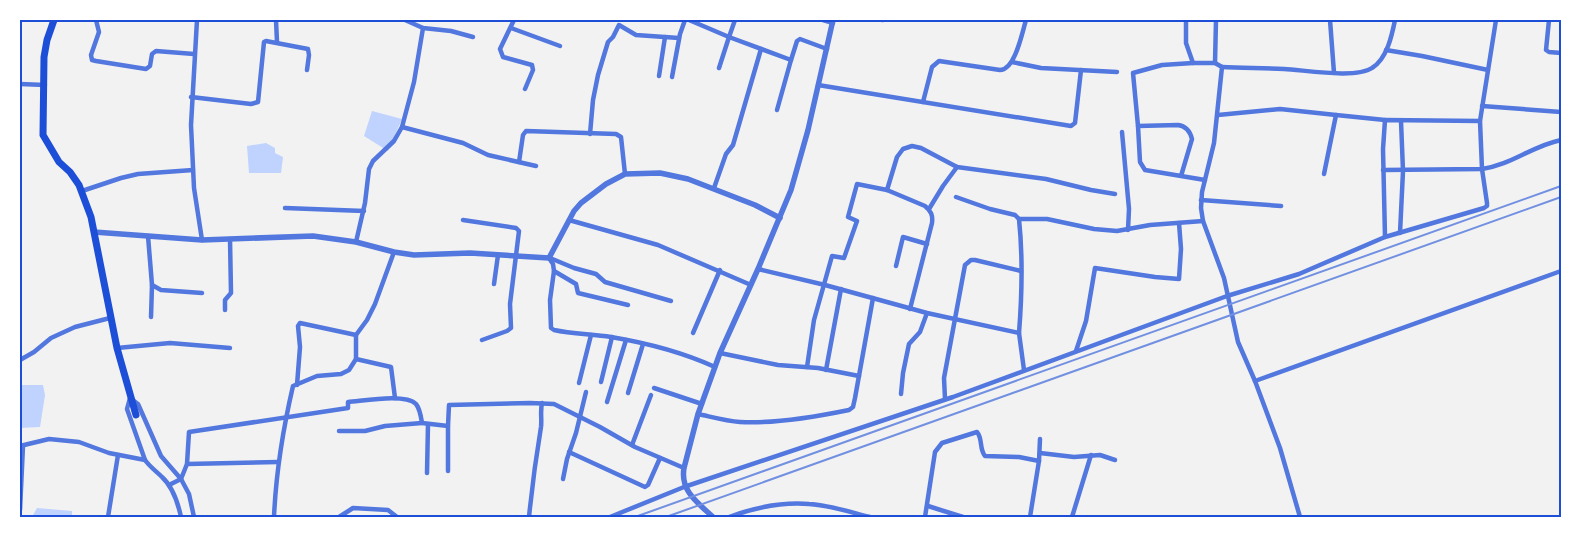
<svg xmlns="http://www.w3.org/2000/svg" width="1581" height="537" font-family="'Source Sans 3',sans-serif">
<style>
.water{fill:#bfd3fe}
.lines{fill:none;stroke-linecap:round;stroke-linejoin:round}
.minor{stroke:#5277de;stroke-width:4.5}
.tertiary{stroke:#5277de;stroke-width:5.5}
.primary{stroke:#1d4ed8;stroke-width:7}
.rail{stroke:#7290e2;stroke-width:2}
.neatline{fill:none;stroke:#1d4ed8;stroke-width:2}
</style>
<rect width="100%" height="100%" fill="#f2f2f2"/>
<g class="water">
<path d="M372,111L402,119L388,151L364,136Z"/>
<path d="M266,143L275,148V153L283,157L281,173H249L247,146Z"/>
<path d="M20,385H43L45,395L40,427L20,428Z"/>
<path d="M37,508L72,511V517H32Z"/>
</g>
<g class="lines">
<g class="minor">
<path d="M96,20L99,32L91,55L92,60L96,61L146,69L150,66L152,54L156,51L194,54"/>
<path d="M197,20L191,125L194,188L202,240"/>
<path d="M276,20L277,42"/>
<path d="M405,20L423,28L451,31L473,37"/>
<path d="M514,20L500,49L503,57L532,65L533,70L525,89"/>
<path d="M689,20L729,37L735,20"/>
<path d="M823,20L833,23"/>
<path d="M882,20H883"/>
<path d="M1186,20V43L1193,63H1215L1222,67L1214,143L1202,192L1201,208L1203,221L1224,278L1238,342L1255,381L1280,448L1300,517"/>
<path d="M1330,20L1334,73"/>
<path d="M1549,20L1546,50L1549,52L1561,53"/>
<path d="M511,28L560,46"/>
<path d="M1386,50L1422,56L1488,70"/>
<path d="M1012,62L1041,68L1117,72"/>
<path d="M1215,63L1216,20"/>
<path d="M1222,67C1243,68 1264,68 1284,69C1305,70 1356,79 1372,68C1387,59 1392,35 1395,20"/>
<path d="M719,68L729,37L791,60L797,41L800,39L827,49"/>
<path d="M659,76L665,37"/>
<path d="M672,77L680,34L685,20"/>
<path d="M20,84L45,85"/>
<path d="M818,85L1071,126L1075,123L1081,70"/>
<path d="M191,97L251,104L258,102L264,42L266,41L308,49L309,55L307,70"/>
<path d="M923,102L932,67L939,61L1000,70C1015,70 1022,33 1026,20"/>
<path d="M1482,106L1561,112"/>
<path d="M777,110L791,60"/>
<path d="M1218,115L1280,109L1336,115"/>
<path d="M1138,126L1133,73L1162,65L1193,63"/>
<path d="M402,127L463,143L488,155L536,166"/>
<path d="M1122,132L1129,209L1128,230"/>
<path d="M590,134L593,100L598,75L608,42L613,37L619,25L636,35L679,38"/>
<path d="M519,162L523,135L526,131L616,134L621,137L625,174"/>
<path d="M1383,170L1482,169C1511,165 1532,146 1561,140"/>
<path d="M1324,174L1336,115L1385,120"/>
<path d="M1181,176L1192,139C1190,131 1186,126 1178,125L1138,126L1140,162L1145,170L1205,180"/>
<path d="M714,188L726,154L733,145L761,49"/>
<path d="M887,190L897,157L903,149L912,146L921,148L957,167L1046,179L1091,190L1115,194"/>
<path d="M82,191L121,178L138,174L193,170"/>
<path d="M956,197L990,209L1015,215L1019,219"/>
<path d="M1201,200L1281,206"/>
<path d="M285,208L364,211"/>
<path d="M929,209L943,186L957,167"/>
<path d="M463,220L516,228L519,231L510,304L511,328L507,331L482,340"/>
<path d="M569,220L658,245L751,285"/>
<path d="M1400,233L1403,171L1401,121"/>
<path d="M148,236L152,285L151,317"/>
<path d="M1385,237L1383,149L1385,120L1480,121"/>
<path d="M356,242L365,203L369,169L373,161L394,141L402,127L414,82L423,28"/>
<path d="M549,258L553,264L554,271L550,300L551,328L554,330C572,334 592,334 611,337C647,343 682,352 715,367"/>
<path d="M550,258L574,268L596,274L605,282L671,301"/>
<path d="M896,266L903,237L927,244"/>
<path d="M758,269L825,285L927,313L1019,333L1024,370"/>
<path d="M554,271L576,284L578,293L628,305"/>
<path d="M494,284L498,255"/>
<path d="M152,285L161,290L202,293"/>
<path d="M225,310V300L231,293L230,239"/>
<path d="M693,333L720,270"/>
<path d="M1019,333C1022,295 1023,257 1019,219H1047L1094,229L1117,231L1150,225L1203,221"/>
<path d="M117,348L170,343L230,348"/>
<path d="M1076,351L1086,321L1095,268L1155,277L1179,279L1181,249L1179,223"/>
<path d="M720,353L778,365L818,368L859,376"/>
<path d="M356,359L391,367L395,398"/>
<path d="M20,360L34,352L51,338L75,327L110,318"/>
<path d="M807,367L814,320L832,256L844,258L857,221L848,217L857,184L887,190L925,206C931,211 933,215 932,223L910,309"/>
<path d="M826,370L841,289"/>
<path d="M1255,381L1561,271"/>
<path d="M601,382L612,337"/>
<path d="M579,383L591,335"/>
<path d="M297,385L300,347L298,326L300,323L356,335"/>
<path d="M654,388L702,404"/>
<path d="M628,393L643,344"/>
<path d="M901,394L903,373L909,344L920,332L927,313"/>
<path d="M945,399L944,378L965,265L971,260H975L1021,271"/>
<path d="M607,402L626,340"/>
<path d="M698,414C712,417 726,421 740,422C775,424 815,417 849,410L853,407L855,398L873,298"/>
<path d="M448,426V471"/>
<path d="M339,431H365L385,426L422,423"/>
<path d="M632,445L651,395"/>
<path d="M20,446L49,439L79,442L109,453L145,460"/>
<path d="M569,452L645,487L648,485L660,458"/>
<path d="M1040,453L1074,457L1100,455L1115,460"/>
<path d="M187,464L278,462"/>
<path d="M427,473L428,424"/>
<path d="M563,479L567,459L576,433L586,392"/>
<path d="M169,485L181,479L189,494L194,517"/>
<path d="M928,506L963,517"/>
<path d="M20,510L23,446"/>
<path d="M108,517L118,455"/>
<path d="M181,517C178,503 173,487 162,477C156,471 150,467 145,460L127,409L130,398L138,404L161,456L181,479L187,464L189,432L348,408V402C363,401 405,393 416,404C420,409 421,417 422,423L448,426L449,405L530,403L554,404L600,427L635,447L684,468"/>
<path d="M274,517C276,472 283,429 293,386L317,376L341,374L349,370L356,359V335L367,320L375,304L394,252"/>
<path d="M339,517L353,508L388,510L397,517"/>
<path d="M529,517C532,487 536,457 541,427C542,419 540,411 542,403"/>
<path d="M610,517L684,487L953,397L1227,296L1299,274L1385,237L1484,208L1487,206V203L1482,169L1480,121L1496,20"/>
<path d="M729,517C753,508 782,502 809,504C829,505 850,512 870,517"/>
<path d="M925,517L935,452L942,443L977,432C983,439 979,449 985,456L1019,457L1039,461"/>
<path d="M1030,517L1039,461L1040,439"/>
<path d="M1072,517L1091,455"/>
</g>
<g class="tertiary">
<path d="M94,232L202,240L313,236L356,242L394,252L414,255L470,253L549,258L574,211L581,203L606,184L625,174L660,173L688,179L755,205L780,218"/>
<path d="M713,517C698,503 680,491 684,468L698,414L720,353L758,269L791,190L808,130L833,20"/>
</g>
<path class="primary" d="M54,20L47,40L44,57L43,135L59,162L70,172L79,185L91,217L117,348L136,415"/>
<g class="rail">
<path d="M635,517L1561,186"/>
<path d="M666,517L1561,197"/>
</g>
</g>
<rect width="1581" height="537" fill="none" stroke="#ffffff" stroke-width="42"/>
<rect x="21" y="21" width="1539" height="495" class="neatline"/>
</svg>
